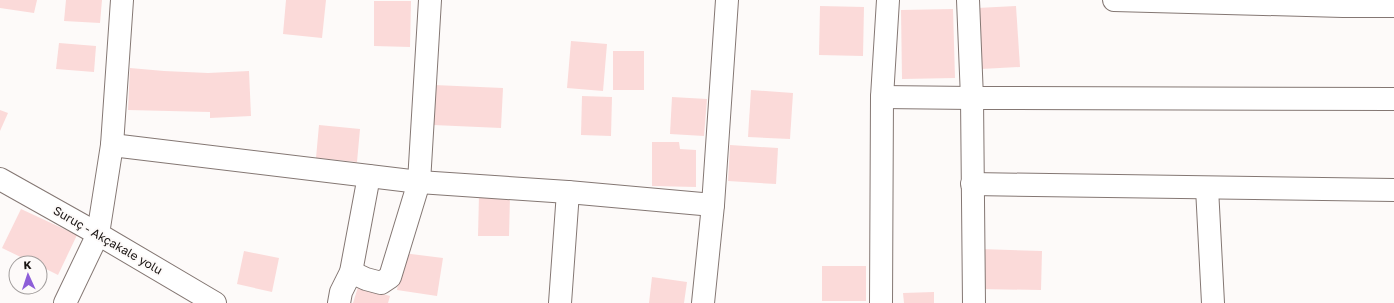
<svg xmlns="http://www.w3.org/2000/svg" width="1394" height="303" font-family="'Golos Text',sans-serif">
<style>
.building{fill:#fbdad9}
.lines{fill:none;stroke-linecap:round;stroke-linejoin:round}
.minor-casing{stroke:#847773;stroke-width:24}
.minor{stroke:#fff;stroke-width:22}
.labels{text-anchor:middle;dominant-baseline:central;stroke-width:4;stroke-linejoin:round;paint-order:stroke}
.street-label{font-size:12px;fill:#191412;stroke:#fdfaf9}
</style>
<rect width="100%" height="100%" fill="#fdfaf9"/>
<g class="building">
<path d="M0,0H37L34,13L0,8Z"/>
<path d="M66,0H102L100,23L64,21Z"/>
<path d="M286,0H326L322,38L283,34Z"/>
<path d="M374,1H411L410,47L374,46Z"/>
<path d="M820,6L864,7L863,56L819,55Z"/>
<path d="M1016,6L1020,67L981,69L977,8Z"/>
<path d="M953,9L955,78L902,79L901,10Z"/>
<path d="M571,41L607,44L603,91L567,88Z"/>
<path d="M59,43L96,46L94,72L56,69Z"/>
<rect x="613" y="51" width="31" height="39"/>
<path d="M130,68L164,71L208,73L249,71L251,116L210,118V112L128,110Z"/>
<path d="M434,85L503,88L501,128L433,125Z"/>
<path d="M751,90L793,93L790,139L748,137Z"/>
<path d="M582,96L612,97L611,136L581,135Z"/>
<path d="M672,97L707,99L704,136L670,134Z"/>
<path d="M0,110L8,113L0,131Z"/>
<path d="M319,125L360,129L357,162L316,158Z"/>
<path d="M652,142H679L680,149L696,150V187L652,186Z"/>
<path d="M730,145L778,148L776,184L728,181Z"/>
<path d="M479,195L510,196L509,236H478Z"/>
<path d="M21,209L77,235L58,275L40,266V263H33L2,248Z"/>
<path d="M980,249L1042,251L1041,290L979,289Z"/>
<path d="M244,251L279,258L272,292L237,284Z"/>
<path d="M403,253L443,258L437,296L397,290Z"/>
<rect x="822" y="266" width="44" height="35"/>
<path d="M652,277L687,282L684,303H649Z"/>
<path d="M358,287L390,296L388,303H353Z"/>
<path d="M934,292V303H904L903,293Z"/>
</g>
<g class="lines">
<g class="minor-casing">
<g id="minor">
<path d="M968,0L972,98L974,303"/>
<path d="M1114,0L1343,6H1394"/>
<path d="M882,97L972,98L1394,99"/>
<path d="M112,145L419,182L568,192L713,205"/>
<path d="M0,179L98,234L215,303"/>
<path d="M972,184L1394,190"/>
<path d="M1207,188L1213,303"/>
<path d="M351,272L366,279L381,283L390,277L419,182L430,0"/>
<path d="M65,303L98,234L112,145L122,0"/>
<path d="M339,303L341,292L351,272L369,176"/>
<path d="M560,303L568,192"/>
<path d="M703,303L713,205L727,0"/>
<path d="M881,303L882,97L888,0"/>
</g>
</g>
<use href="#minor" class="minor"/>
</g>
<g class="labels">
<g class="street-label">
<text transform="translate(108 240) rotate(30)">Suruç - Akçakale yolu</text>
</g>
</g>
<g transform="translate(28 275) rotate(357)"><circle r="19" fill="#fdfaf9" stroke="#a29e9d"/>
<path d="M0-3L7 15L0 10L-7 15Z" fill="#8d5ed8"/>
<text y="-6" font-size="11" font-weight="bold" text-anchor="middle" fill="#191412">K</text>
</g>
</svg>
